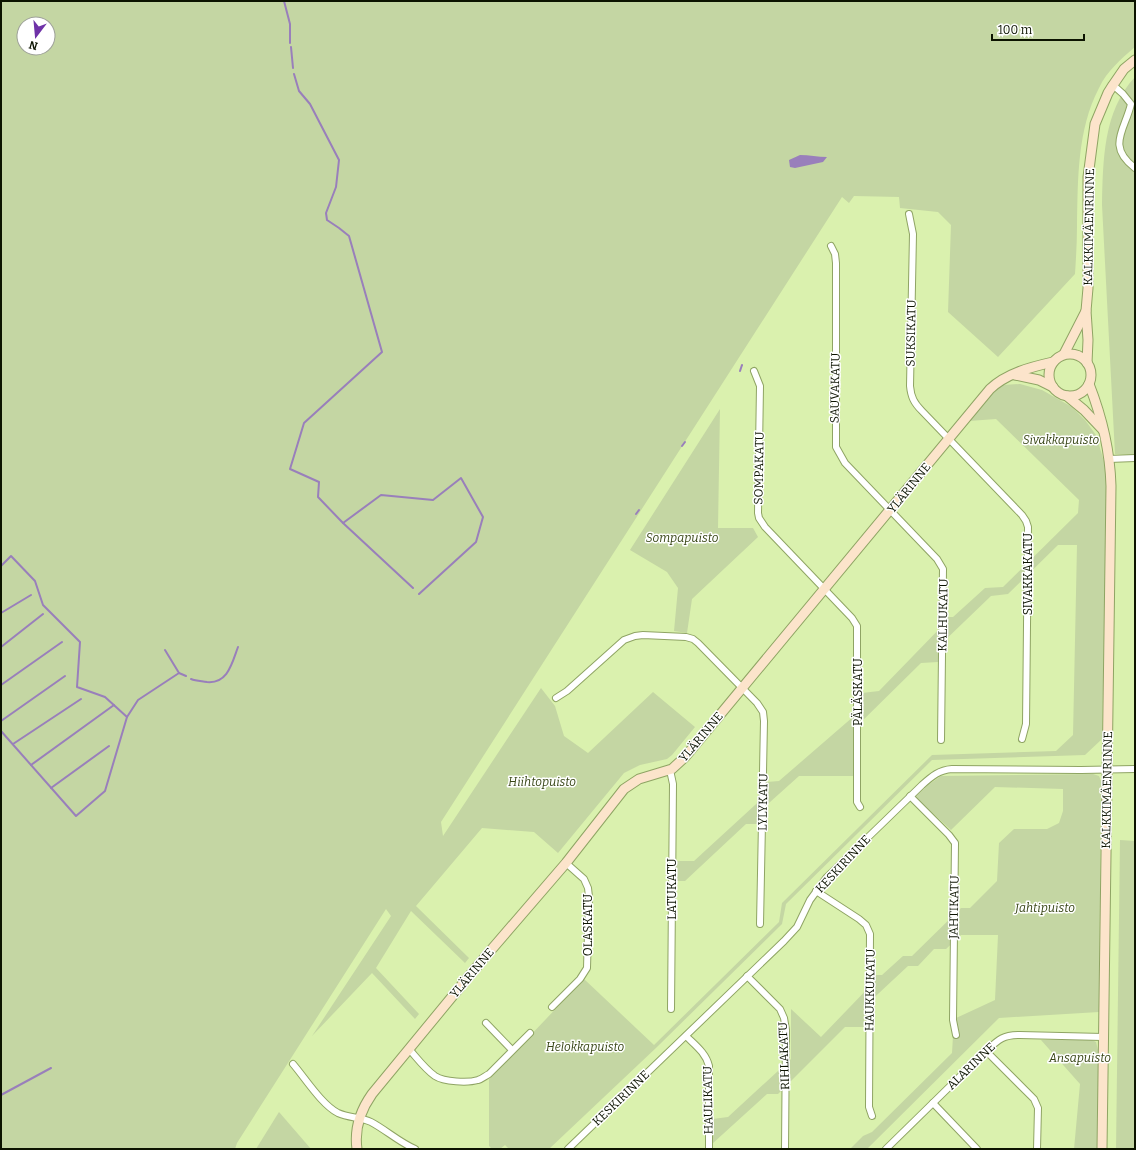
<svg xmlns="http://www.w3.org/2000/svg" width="1136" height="1150" font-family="Bitter,serif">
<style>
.green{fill:#c4d6a3;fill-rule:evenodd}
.water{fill:#997fbb}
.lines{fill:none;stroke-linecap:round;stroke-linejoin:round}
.stream{stroke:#997fbb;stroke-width:2}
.street-casing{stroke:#8fa464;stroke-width:8}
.secondary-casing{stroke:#8fa464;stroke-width:11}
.street{stroke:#fff;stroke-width:6}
.secondary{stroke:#fce4cb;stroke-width:9}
.labels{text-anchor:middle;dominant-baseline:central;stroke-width:3;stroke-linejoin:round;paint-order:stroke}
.street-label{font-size:12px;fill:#0c1300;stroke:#fff}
.park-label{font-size:12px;font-style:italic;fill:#374515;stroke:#fff}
</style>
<rect width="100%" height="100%" fill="#daf1ae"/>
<g class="green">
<path d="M1,1H1135V47C1121,59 1107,71 1099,88C1077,130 1078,179 1077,226C1077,242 1076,258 1075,274L998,357L948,312L951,225L938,212L900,208L899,197L854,196L849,203L842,197L441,822L443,836L541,688L555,706L564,736L588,753L653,692L695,727L672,755L667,759L640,765L624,773L558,853L534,832L482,828L416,906L469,958L465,963L411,911L376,968L419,1014L415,1019L372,973L312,1036L391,916L386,909L237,1143L235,1149H1ZM24,24H48V48H24Z"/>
<path d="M1135,77V453L1134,455L1115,454L1102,205C1103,161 1103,111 1135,77Z"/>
<path d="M1020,384L1042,390L1072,407L1085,420L1096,435L1106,468L1107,490L1102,739L1085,755L932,760L786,904L782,924L657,1047L549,1149H509L505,1145L500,1149H492L489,1146V1079L584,979L654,1045L779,922L782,903L932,755L1056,751L1073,735L1077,545H1058L1008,594L991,596L939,646L938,662L921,663L854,729V776H799L759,812V824H746L685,881H675L676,861H694L766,795L767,782L779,781L861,710L862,693L879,691L946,622V617H953L985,588L1003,587L1078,513L1079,500L996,419L969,421L992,393L1003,385Z"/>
<path d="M720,409L718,528H753L758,537L692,599L687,633L674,631L678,588L667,572L630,550Z"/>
<path d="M1093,774L1099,776L1101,781L1099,1012L999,1018L867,1149H850L863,1136L872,1132L952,1053L954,1019L995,1000L998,935H961L946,949H934L918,966H908L864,1007V1027H845L778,1094H767L712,1144L713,1119L728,1117L791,1059V1009L821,1037L874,982V975H882L903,956H912L961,908H970L997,881L999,843L1014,829H1047L1059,823L1063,811V789L995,787L951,830L915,797L928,785L941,776Z"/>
<path d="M1120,840L1135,841V1149H1116Z"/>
<path d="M1041,1040H1092L1096,1042L1098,1050V1149H1074L1080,1084Z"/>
<path d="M279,1112L311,1149H256Z"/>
</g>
<path class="water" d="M800,155C809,155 818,157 827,157L823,162L795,168L790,167L789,160Z"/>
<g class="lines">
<g class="stream">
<path d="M284,1L290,24V43"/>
<path d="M291,47L293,68"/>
<path d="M294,74L299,91L310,104L339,160L336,187L326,213L327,220L339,228L349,236L382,352L304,423L290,469L319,482L318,497L343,523L413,588"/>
<path d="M740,371L742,365"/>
<path d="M682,446L685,442"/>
<path d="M636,514L639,510"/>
<path d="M343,523L381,495L433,500L461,478L483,517L476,542L419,594"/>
<path d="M1,566L11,556L35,581L43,605L80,642L77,687L105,697L127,717"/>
<path d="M1,613L31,595"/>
<path d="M1,647L43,614"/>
<path d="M179,673L186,676"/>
<path d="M191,679C196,681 201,681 207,682C228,684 232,663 238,647"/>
<path d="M1,685L62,642"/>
<path d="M1,721L65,676"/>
<path d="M1,731L76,816L105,791L127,717L138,700L179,673L165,650"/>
<path d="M13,744L81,699"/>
<path d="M31,765L114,705"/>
<path d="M51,788L109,746"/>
<path d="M1,1095L51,1068"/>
</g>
<g class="street-casing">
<g id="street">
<path d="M1113,85L1123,94L1131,104C1125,130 1106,146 1135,168"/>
<path d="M909,214L913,234L910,386C911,397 914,403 922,411L1022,515L1026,521L1028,527L1026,724L1022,739"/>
<path d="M831,246L835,254L836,263V447L845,463L937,559L943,569L941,740"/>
<path d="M754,371L760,386L758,513L759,518L765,527L852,618L857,626V802L860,807"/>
<path d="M1109,459L1135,458"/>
<path d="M556,698L567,691L624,640L635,636L643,635L686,637L693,639L698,643L757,703L763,712L764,721L760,924"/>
<path d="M670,770L673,784L671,1009"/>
<path d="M910,796L949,835L955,843L953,1020L956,1035"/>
<path d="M816,891L859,919L866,925L870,934L869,1107L872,1116"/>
<path d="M747,976L780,1009L784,1018L786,1030L785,1149"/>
<path d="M552,1007L580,979L587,968L589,897L588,888L584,879L566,863"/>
<path d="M486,1023L512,1050"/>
<path d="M686,1036C695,1045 706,1053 709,1066V1149"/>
<path d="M409,1049C417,1058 425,1069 435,1076C444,1082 468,1083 478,1080C482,1079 485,1076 489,1074L530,1033"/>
<path d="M986,1051L1034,1099L1038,1108L1037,1149"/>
<path d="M293,1064C305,1078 322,1105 338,1113C349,1118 361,1117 371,1122C386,1130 399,1142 415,1149"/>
<path d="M933,1103L977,1149"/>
<path d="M568,1149L784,941L797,927L810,900L827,877L922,785C932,776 939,770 952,769L1081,770L1135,769"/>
<path d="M886,1149L986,1051C999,1039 1003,1035 1020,1035L1103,1037"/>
</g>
</g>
<g class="secondary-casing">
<g id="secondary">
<circle cx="1070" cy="375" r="21"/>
<path d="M1064,354L1086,311"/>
<path d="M1087,363L1088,340L1086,311L1088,288V177L1095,124L1108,93L1113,85L1124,69L1135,60"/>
<path d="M1015,375L1039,380L1053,387"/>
<path d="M1089,384C1102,417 1110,451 1111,486L1102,1149"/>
<path d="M1067,396L1084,410L1103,430"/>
<path d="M357,1149C354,1128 360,1111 372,1094L479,964L566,863L624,789L639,779L672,769L685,757L990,389C1007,373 1031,367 1053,362"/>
</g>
</g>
<use href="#street" class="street"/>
<use href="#secondary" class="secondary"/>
</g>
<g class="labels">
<g class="street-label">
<text transform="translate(1089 227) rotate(-89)">KALKKIMÄENRINNE</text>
<text transform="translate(911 333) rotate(-89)">SUKSIKATU</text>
<text transform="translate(835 388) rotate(-89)">SAUVAKATU</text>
<text transform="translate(759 468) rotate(-89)">SOMPAKATU</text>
<text transform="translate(909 488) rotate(-51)">YLÄRINNE</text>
<text transform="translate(1028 574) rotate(-90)">SIVAKKAKATU</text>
<text transform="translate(943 615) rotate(-89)">KALHUKATU</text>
<text transform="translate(858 692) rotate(-90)">PÄLÄSKATU</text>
<text transform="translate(701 737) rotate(-50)">YLÄRINNE</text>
<text transform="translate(1107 790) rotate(-89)">KALKKIMÄENRINNE</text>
<text transform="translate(763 802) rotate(-89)">LYLYKATU</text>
<text transform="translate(843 864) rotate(-47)">KESKIRINNE</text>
<text transform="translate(672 889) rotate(-90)">LATUKATU</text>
<text transform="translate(954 907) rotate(-89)">JAHTIKATU</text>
<text transform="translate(588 925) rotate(-90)">OLASKATU</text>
<text transform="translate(472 973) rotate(-50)">YLÄRINNE</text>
<text transform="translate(870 990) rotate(-89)">HAUKKUKATU</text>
<text transform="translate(784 1056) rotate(-92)">RIHLAKATU</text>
<text transform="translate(971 1066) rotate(-44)">ALARINNE</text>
<text transform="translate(621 1098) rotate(-44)">KESKIRINNE</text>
<text transform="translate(708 1100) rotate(-91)">HAULIKATU</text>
</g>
<g class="park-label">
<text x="1061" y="440">Sivakkapuisto</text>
<text x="682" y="538">Sompapuisto</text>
<text x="542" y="782">Hiihtopuisto</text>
<text x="1045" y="908">Jahtipuisto</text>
<text x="585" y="1047">Helokkapuisto</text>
<text x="1080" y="1058">Ansapuisto</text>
</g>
</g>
<rect width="1136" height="1150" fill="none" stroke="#0c1300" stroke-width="4"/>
<g transform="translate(36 36) rotate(196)"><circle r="19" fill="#ffffff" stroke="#9ea199"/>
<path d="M0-3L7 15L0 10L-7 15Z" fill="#6f32a8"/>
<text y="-6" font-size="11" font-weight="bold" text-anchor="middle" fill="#0c1300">N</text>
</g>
<path d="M992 34v6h92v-6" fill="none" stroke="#0c1300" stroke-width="2"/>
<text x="998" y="34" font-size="12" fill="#0c1300" stroke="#ffffff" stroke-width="3" paint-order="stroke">100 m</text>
</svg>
